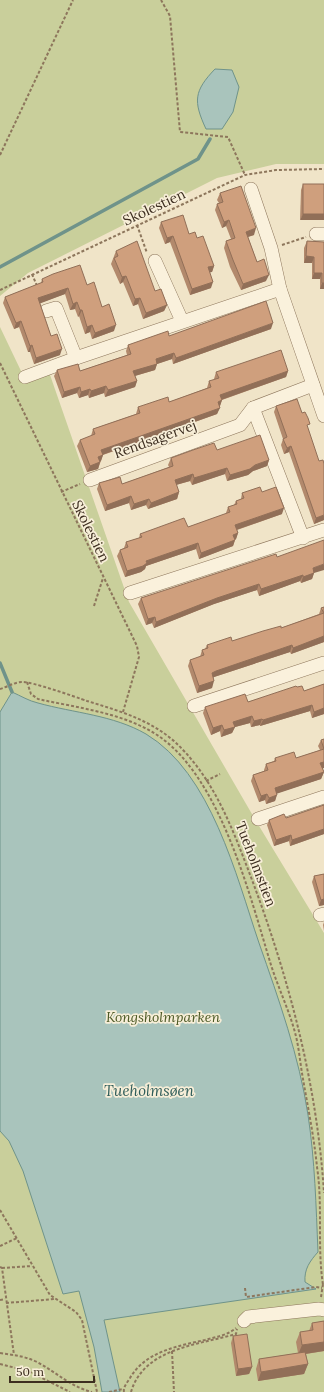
<svg xmlns="http://www.w3.org/2000/svg" width="324" height="1392" font-family="Lora,serif">
<style>
.green{fill:#c9cf9b}
.water{fill:#a9c4bc;stroke:#6f938a}
.lines{fill:none;stroke-linecap:round;stroke-linejoin:round}
.stream{stroke:#6f938a;stroke-width:3.5}
.minor-casing{stroke:#8d765c;stroke-width:14}
.path{stroke:#8d765c;stroke-width:2;stroke-dasharray:3 2;stroke-linecap:butt}
.minor{stroke:#faf1dc;stroke-width:13}
.wall{fill:#b2896c}
.shaded-wall{fill:#916f58}
.building{fill:#cf9f7d;stroke:#916f58}
.labels{text-anchor:middle;dominant-baseline:central;stroke-width:3.5;stroke-linejoin:round;paint-order:stroke}
.street-label{font-size:14px;fill:#3d2e20;stroke:#f7eed8}
.park-label{font-size:14px;font-style:italic;fill:#4d5a26;stroke:#f7eed8}
.water-label{font-size:15px;font-style:italic;fill:#2f5d5a;stroke:#f7eed8}
</style>
<rect width="100%" height="100%" fill="#f0e4c8"/>
<g class="green">
<path d="M0,0H324V164H276L217,178L28,273L0,296Z"/>
<path d="M0,327L21,371L49,372L129,602L256,821L324,933V1392H0Z"/>
</g>
<g class="water">
<path d="M215,69L232,70L239,87L233,112L222,129H206C193,101 194,91 215,69Z"/>
<path d="M12,692C21,696 29,701 38,703C74,713 113,715 146,734C211,773 236,875 259,943C279,1000 299,1056 308,1115C315,1161 316,1206 318,1252C310,1261 304,1269 305,1282L316,1289L104,1320L120,1392H102L94,1347L79,1291L63,1294L23,1171L9,1141L0,1131V712Z"/>
</g>
<g class="lines">
<g class="stream">
<path d="M0,267L198,159L210,139"/>
<path d="M0,663L12,692"/>
</g>
<g class="minor-casing">
<g id="minor">
<path d="M316,234H324"/>
<path d="M155,261L182,321"/>
<path d="M280,289L324,416"/>
<path d="M46,311L56,308L76,358"/>
<path d="M25,377L76,358L280,289L271,248L251,189"/>
<path d="M253,408L303,538"/>
<path d="M90,480L240,425L253,408L313,385"/>
<path d="M130,593L324,530"/>
<path d="M194,706L324,663"/>
<path d="M258,819L324,797"/>
<path d="M320,915L324,914"/>
<path d="M244,1321L248,1317L319,1309L324,1310"/>
</g>
</g>
<g class="path">
<path d="M161,0L170,16L180,132L228,137L245,175"/>
<path d="M0,155L73,0"/>
<path d="M137,225L147,253"/>
<path d="M282,245L306,237"/>
<path d="M32,274L37,286"/>
<path d="M0,290L245,175L276,170L324,169"/>
<path d="M0,363L137,646L139,657L123,712"/>
<path d="M61,492L80,484"/>
<path d="M94,606L103,578"/>
<path d="M27,682L31,694L38,699C78,708 126,713 160,737C221,780 250,896 271,965C278,987 288,1008 294,1029C299,1045 300,1063 303,1079C308,1108 314,1137 317,1167C323,1206 317,1246 323,1285"/>
<path d="M0,689C7,687 15,682 22,682C30,681 76,697 87,701C123,712 158,722 184,751C216,785 233,830 249,872C288,974 317,1083 324,1193"/>
<path d="M206,781L220,774"/>
<path d="M0,1210L50,1295L76,1312L82,1320L97,1392"/>
<path d="M0,1246L17,1238"/>
<path d="M0,1267L2,1268L14,1355"/>
<path d="M2,1268L32,1266"/>
<path d="M245,1288L246,1297L316,1287L322,1288"/>
<path d="M321,1297L323,1284"/>
<path d="M0,1300L5,1299"/>
<path d="M6,1303L55,1299"/>
<path d="M172,1351L174,1392"/>
<path d="M0,1353C13,1355 25,1356 37,1362C56,1372 71,1387 92,1392"/>
<path d="M0,1364L28,1371L70,1392"/>
<path d="M109,1392L123,1389"/>
<path d="M124,1392C123,1387 127,1383 130,1378C145,1352 177,1346 205,1340C216,1337 228,1335 236,1328"/>
<path d="M131,1392C144,1348 198,1345 236,1334L237,1329"/>
</g>
<use href="#minor" class="minor"/>
</g>
<g class="wall">
<path d="M303,184H324L300,220L301,190Z"/>
<path d="M220,193L254,235L248,237L257,262L266,281L241,290L230,267L224,248L226,241L231,239L226,226L222,228L215,210L217,204L219,203L217,200Z"/>
<path d="M161,222L189,234L197,238L214,266L212,272H210L211,288L190,295L170,242L165,244L159,228Z"/>
<path d="M307,241L324,242V289H320V279H312V263H304V248Z"/>
<path d="M116,251L155,291L167,305L164,311L143,319L138,304L133,306L123,282L120,284L111,264Z"/>
<path d="M42,279L87,285L102,307L114,331L92,339L90,332L85,334L79,316L78,317L75,309L70,310L65,294L40,303L51,336L60,355L34,364L30,352H28L19,327L14,329L3,303L5,297L41,283Z"/>
<path d="M271,329L173,364L172,359L157,364L155,370L135,376L137,381L135,387L105,397L104,393L89,398L88,395L79,398L77,393L62,398L54,376L57,370L80,371L127,355L126,351L128,345L169,336Z"/>
<path d="M288,371L286,377L222,400L217,414L103,455L98,469L87,472L77,446L80,440L91,436L93,429L136,414L138,407L169,402L207,388L209,381L215,380L214,379L216,372Z"/>
<path d="M276,406L308,428L324,520L314,524L289,452L284,454L281,445L283,439L274,412Z"/>
<path d="M217,450L269,460L267,466L253,471L248,475L227,481L225,474L192,485L190,481L176,485L179,492L177,499L148,509L146,505L131,510L129,503L105,511L97,489L99,483L122,484L169,467L168,465L171,458Z"/>
<path d="M262,492L282,514L237,530L238,533L236,539L235,540L233,546L199,559L196,549L146,566L145,569L141,572L125,577L117,556L120,550L124,548L126,542L139,538L140,534L188,527L226,514V513L228,507L234,505L236,501L241,499L242,493Z"/>
<path d="M277,557L314,573L312,579L301,583L300,581L259,596L257,590L214,604L154,628L152,623L146,625L138,604L141,598Z"/>
<path d="M324,607V642L291,654L290,652L214,677L213,678L212,688L197,693L188,666L190,660L200,657L202,650L205,649L207,645L232,641L281,628L319,614L321,608Z"/>
<path d="M324,684V714L312,718L310,711L260,726V725L251,727L250,723L235,727L232,733L221,737L220,731L211,735L203,713L205,707L248,702L297,687L304,691Z"/>
<path d="M324,739V768H322L324,772L321,779L277,793L275,801L266,804L265,800L259,802L251,781L253,775L264,771V770L266,764L274,761L275,758H296L320,750L318,746L321,740Z"/>
<path d="M324,805V834L290,846L289,841L274,846L267,825L269,820L286,818Z"/>
<path d="M324,874V905L319,906L312,882L314,876Z"/>
<path d="M324,922V931L323,925Z"/>
<path d="M324,1321V1351L306,1354L308,1364L304,1374L258,1381L256,1369L259,1359L298,1353L296,1342L300,1332L309,1331L312,1323Z"/>
<path d="M233,1336L252,1367L249,1374L236,1376L231,1343Z"/>
</g>
<g class="shaded-wall">
<path d="M303,214H324V220H300Z"/>
<path d="M229,220L226,226L222,228L224,222Z"/>
<path d="M256,228L254,235L244,238L246,232Z"/>
<path d="M173,236L170,242L165,244L167,238Z"/>
<path d="M306,256L314,257L312,263H304Z"/>
<path d="M214,266L212,272L206,273L208,267Z"/>
<path d="M314,273H322L320,279H312Z"/>
<path d="M269,275L266,281L241,290L243,284Z"/>
<path d="M126,276L123,282L120,284L122,277Z"/>
<path d="M213,282L211,288L190,295L192,289Z"/>
<path d="M322,283H324V289H320Z"/>
<path d="M68,288L65,294L36,305L38,298Z"/>
<path d="M140,298L138,304L133,306L135,299Z"/>
<path d="M77,302L75,309L70,310L73,304Z"/>
<path d="M167,305L164,311L143,319L146,313Z"/>
<path d="M80,310H82L79,316L78,317Z"/>
<path d="M21,321L19,327L14,329L16,323Z"/>
<path d="M273,323L271,329L173,364L176,358Z"/>
<path d="M92,325L90,332L85,334L87,327Z"/>
<path d="M116,325L114,331L92,339L95,333Z"/>
<path d="M32,345L30,352H28L30,346Z"/>
<path d="M62,349L60,355L34,364L36,358Z"/>
<path d="M174,353L172,359L154,365L157,364L155,370L131,377L133,371L156,359Z"/>
<path d="M288,371L286,377L218,401L220,395Z"/>
<path d="M137,381L135,387L105,397L108,390Z"/>
<path d="M106,386L104,393L89,398L91,391Z"/>
<path d="M80,387L77,393L62,398L64,392Z"/>
<path d="M90,389L88,395L79,398L81,392Z"/>
<path d="M222,400L220,406L215,408L218,402Z"/>
<path d="M220,408L217,414L99,456L101,450Z"/>
<path d="M291,446L289,452L284,454L287,448Z"/>
<path d="M103,455L101,461L96,463L98,457Z"/>
<path d="M269,460L267,466L253,471L248,475L227,481L230,475Z"/>
<path d="M100,462L98,469L87,472L90,466Z"/>
<path d="M227,468L225,474L192,485L194,478Z"/>
<path d="M193,474L190,481L172,486L175,480Z"/>
<path d="M179,492L177,499L148,509L151,503Z"/>
<path d="M131,496L129,503L105,511L107,505Z"/>
<path d="M149,499L146,505L131,510L134,504Z"/>
<path d="M284,508L282,514L233,531L235,525Z"/>
<path d="M324,515V520L314,524L316,518Z"/>
<path d="M238,533L236,539L231,541L233,535Z"/>
<path d="M235,540L233,546L199,559L201,553Z"/>
<path d="M198,543L196,549L146,566L145,569L141,572L125,577L127,571L146,561Z"/>
<path d="M324,564V570L314,573L312,579L301,583L303,577L313,568Z"/>
<path d="M303,575L300,581L259,596L261,589Z"/>
<path d="M259,584L257,590L214,604L154,628L156,622L217,598Z"/>
<path d="M155,617L152,623L146,625L148,619Z"/>
<path d="M324,636V642L291,654L293,648Z"/>
<path d="M292,645L290,652L214,677L209,680L212,673L216,671Z"/>
<path d="M214,681L212,688L197,693L199,686Z"/>
<path d="M312,705L310,711L260,726L263,720Z"/>
<path d="M324,708V714L312,718L314,712Z"/>
<path d="M252,716L250,723L235,727L232,733L221,737L224,730L233,722Z"/>
<path d="M262,719L260,725L251,727L254,721Z"/>
<path d="M222,725L220,731L211,735L213,728Z"/>
<path d="M324,762V768L318,770L320,763Z"/>
<path d="M324,772L321,779L273,795L275,788Z"/>
<path d="M267,794L265,800L259,802L261,796Z"/>
<path d="M277,795L275,801L266,804L269,798Z"/>
<path d="M324,829V834L290,846L292,840Z"/>
<path d="M291,835L289,841L274,846L276,840Z"/>
<path d="M324,899V905L319,906L321,900Z"/>
<path d="M324,1342V1351L298,1355L302,1345Z"/>
<path d="M308,1364L304,1374L258,1381L261,1372Z"/>
<path d="M252,1367L249,1374L236,1376L238,1369Z"/>
</g>
<g class="building">
<rect x="303" y="184" width="21" height="30"/>
<path d="M241,186L256,228L246,232L257,262L264,259L269,275L243,284L233,260L226,241L235,238L229,220L224,222L217,204L223,202L220,193Z"/>
<path d="M183,215L189,234L195,232L197,238L203,236L214,266L208,267L213,282L192,289L173,236L167,238L161,222Z"/>
<path d="M137,241L155,291L161,289L167,305L146,313L140,298L135,299L126,276L122,277L114,258L118,256L116,251Z"/>
<path d="M307,241L324,242V283H322V273H314V257L306,256Z"/>
<path d="M80,265L87,285L94,282L102,307L109,304L116,325L95,333L92,325L87,327L82,310H80L77,302L73,304L68,288L38,298L51,336L57,334L62,349L36,358L32,345L30,346L21,321L16,323L5,297L43,282L42,279L53,274Z"/>
<path d="M266,301L273,323L176,358L174,353L156,359L157,364L133,371L137,381L108,390L106,386L91,391L90,389L81,392L80,387L64,392L57,370L78,364L80,371L131,354L128,345L168,331L169,336Z"/>
<path d="M281,350L288,371L220,395L222,400L218,402L220,408L101,450L103,455L98,457L100,462L90,466L80,440L95,434L93,429L140,413L138,407L168,397L169,402L211,387L209,381L219,378L216,372Z"/>
<path d="M297,399L302,413L305,412L308,418L310,424L307,425L319,461L323,460L324,464V515L316,518L291,446L287,448L283,439L287,437L276,406Z"/>
<path d="M260,435L269,460L255,465L250,469L230,475L227,468L194,478L193,474L175,480L179,492L151,503L149,499L134,504L131,496L107,505L99,483L120,477L122,484L173,466L171,458L193,450L214,443L217,450Z"/>
<path d="M260,487L262,492L276,487L284,508L235,525L238,533L233,535L235,540L201,553L198,543L146,561L147,563L143,566L127,571L120,550L128,547L126,542L142,537L140,534L184,518L188,527L230,512L228,507L237,504L236,501L244,498L242,493Z"/>
<path d="M324,540V564L313,568L314,573L303,577V575L261,589L259,584L217,598L156,622L155,617L148,619L141,598L276,554L277,557Z"/>
<path d="M324,607V636L293,648L292,645L216,671L212,673L214,681L199,686L190,660L204,655L202,650L208,648L207,645L231,637L232,641L263,631L281,626V628L324,613L321,608Z"/>
<path d="M324,684V708L314,712L312,705L263,720L262,719L254,721L252,716L233,722L235,727L224,730L222,725L213,728L205,707L245,694L248,702L296,686L297,687L302,686L304,691Z"/>
<path d="M324,739V762L320,763L324,772L275,788L277,795L269,798L267,794L261,796L253,775L268,770L266,764L276,761L275,758L294,752L296,758L324,749L321,740Z"/>
<path d="M324,805V829L292,840L291,835L276,840L269,820L284,814L286,818Z"/>
<path d="M324,874V899L321,900L314,876Z"/>
<path d="M324,1321V1342L302,1345L300,1332L313,1330L312,1323Z"/>
<path d="M247,1334L252,1367L238,1369L233,1336Z"/>
<path d="M305,1352L308,1364L261,1372L259,1359Z"/>
</g>
<g class="labels">
<g class="street-label">
<text transform="translate(154 207) rotate(-25)">Skolestien</text>
<text transform="translate(155 439) rotate(-20)">Rendsagervej</text>
<text transform="translate(91 531) rotate(64)">Skolestien</text>
<text transform="translate(256 864) rotate(69)">Tueholmstien</text>
</g>
<g class="park-label">
<text x="163" y="1017">Kongsholmparken</text>
</g>
<g class="water-label">
<text x="149" y="1090">Tueholmsøen</text>
</g>
</g>
<path d="M10 1376v6h84v-6" fill="none" stroke="#3d2e20" stroke-width="2"/>
<text x="16" y="1376" font-size="12" fill="#3d2e20" stroke="#f7eed8" stroke-width="3" paint-order="stroke">50 m</text>
</svg>
